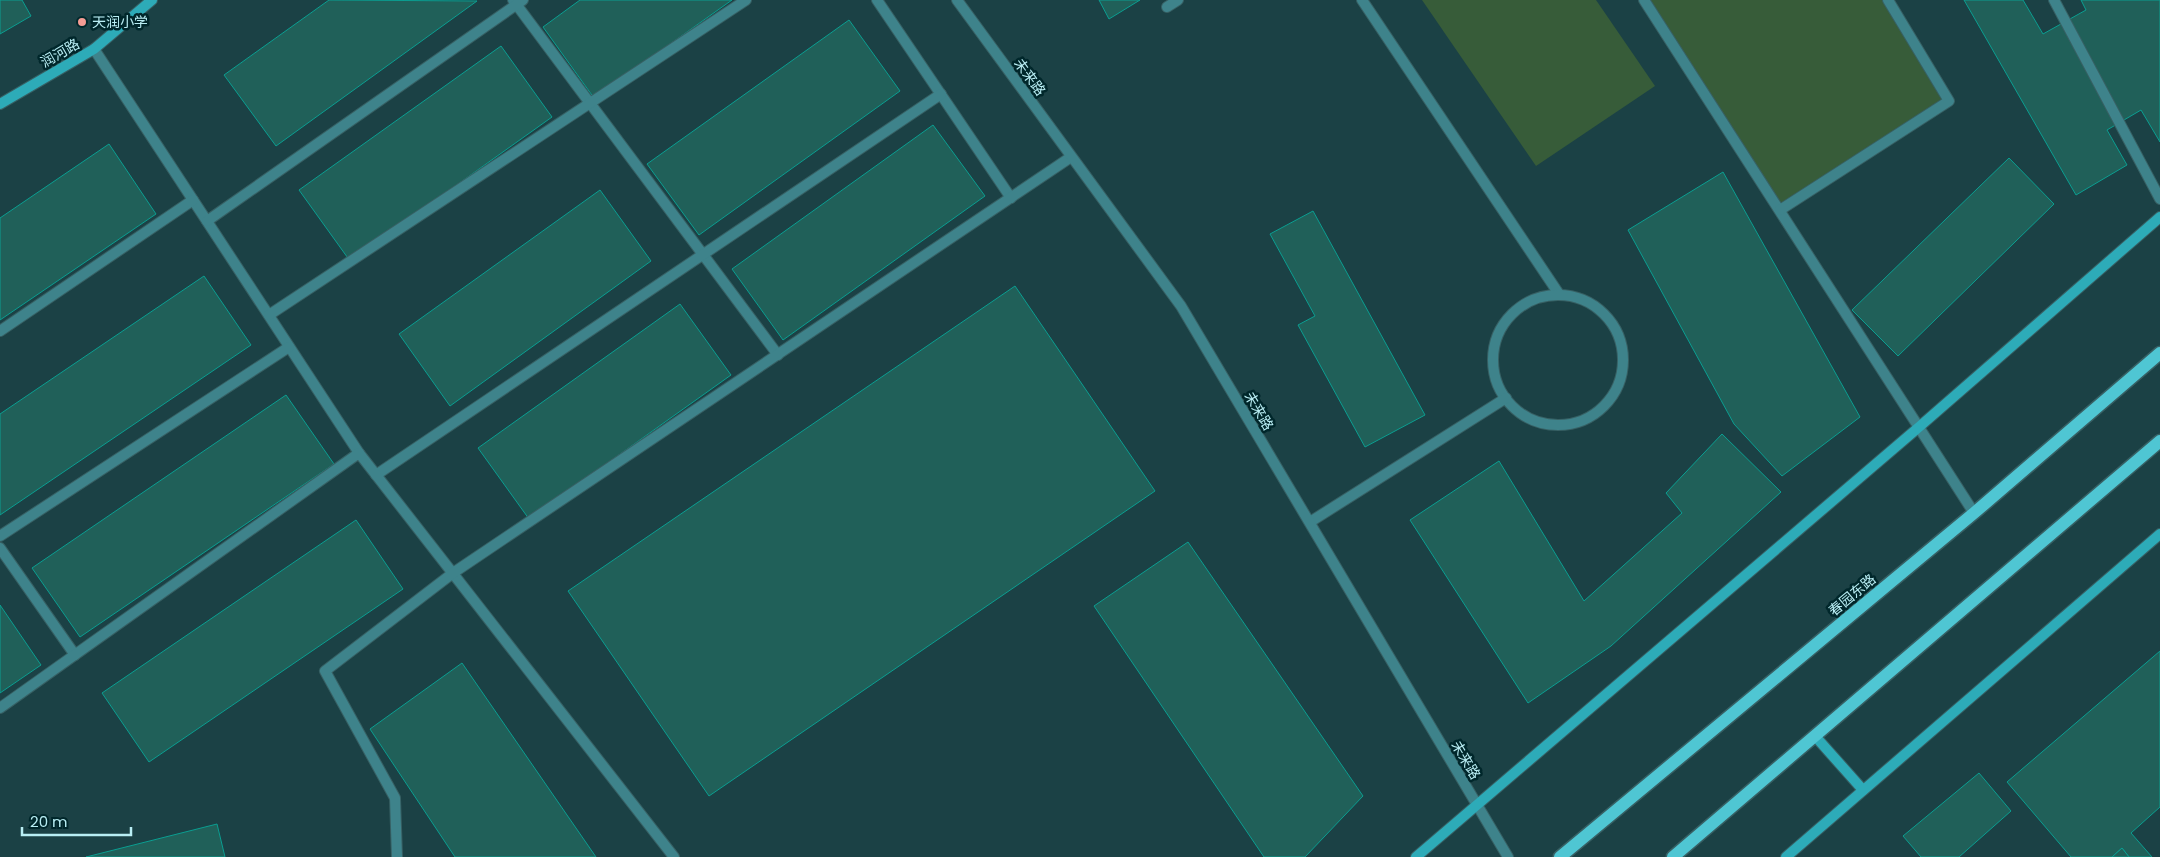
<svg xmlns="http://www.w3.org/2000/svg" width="2160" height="857" font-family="Poppins,'Noto Sans SC',sans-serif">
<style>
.green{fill:#375c39}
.building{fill:#206059;stroke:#0b9e91}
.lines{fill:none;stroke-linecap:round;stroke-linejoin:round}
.lane-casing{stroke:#376064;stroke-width:12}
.street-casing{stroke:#376064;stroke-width:12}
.secondary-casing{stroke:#376064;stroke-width:12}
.primary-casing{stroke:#376064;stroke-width:15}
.lane{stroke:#3e838b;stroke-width:10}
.street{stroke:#3e838b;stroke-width:10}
.secondary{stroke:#2dabb8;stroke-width:10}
.primary{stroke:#4fc6d3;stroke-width:12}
.poi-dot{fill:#f59c94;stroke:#00272b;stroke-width:2}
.labels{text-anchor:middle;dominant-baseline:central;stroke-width:5;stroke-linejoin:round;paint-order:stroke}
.poi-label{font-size:14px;fill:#b9eef4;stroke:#00272b;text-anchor:start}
.street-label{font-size:14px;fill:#b9eef4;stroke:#00272b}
</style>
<rect width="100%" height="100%" fill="#1b4145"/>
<g class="green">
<path d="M1422,0H1596L1655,86L1536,166Z"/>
<path d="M1644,0H1888L1949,101L1780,210Z"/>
</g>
<g class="building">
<path d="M0,0H22L31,16L0,34Z"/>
<path d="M329,0L477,1L276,146L224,75Z"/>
<path d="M580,0H732L594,98L543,27Z"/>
<path d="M1099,0H1140L1109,19Z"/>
<path d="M1964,0H2023L2043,34L2086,10L2081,0H2160V142L2141,110L2107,130L2127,165L2076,195Z"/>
<path d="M849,20L900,91L699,235L647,164Z"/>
<path d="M501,46L552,117L350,261L299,190Z"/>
<path d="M933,125L985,196L783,340L732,269Z"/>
<path d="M109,144L156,214L0,320V218Z"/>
<path d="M2009,158L2054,204L1898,356L1852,310Z"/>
<path d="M1723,172L1860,417L1782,476L1734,424L1628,230Z"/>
<path d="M600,190L651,261L450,406L399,334Z"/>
<path d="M1313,211L1425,415L1365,447L1298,325L1315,316L1270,234Z"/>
<path d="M204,276L251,345L0,515V414Z"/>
<path d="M1015,286L1155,491L709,796L568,591Z"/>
<path d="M680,304L731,375L529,519L478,448Z"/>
<path d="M286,395L334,464L80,637L32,568Z"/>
<path d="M1722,434L1781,492L1611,646L1528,703L1410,520L1499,461L1584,601L1682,513L1666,493Z"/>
<path d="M356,520L403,589L149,762L102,693Z"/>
<path d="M1188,542L1363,796L1305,857H1264L1094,606Z"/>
<path d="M0,605L41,665L0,693Z"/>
<path d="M2160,651V807L2131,833L2152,857H2129L2122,848L2112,857H2071L2007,782Z"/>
<path d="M462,663L596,857H455L370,729Z"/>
<path d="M1979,773L2011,811L1959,857H1921L1903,836Z"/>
<path d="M217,824L225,857H86Z"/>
<path d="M2122,848L2129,857H2112Z"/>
</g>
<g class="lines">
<g class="lane-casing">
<g id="lane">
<path d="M513,0L778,355"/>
<path d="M877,0L1011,198"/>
<path d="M1362,0L1559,294"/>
<path d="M1644,0L1974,513"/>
<path d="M2054,0L2160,199"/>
<path d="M1167,7L1178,0"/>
<path d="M94,49L359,453"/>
<path d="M1780,210L1949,101L1888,0"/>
<path d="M207,221L523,0"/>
<circle cx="1558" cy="360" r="65"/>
<path d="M269,315L746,0"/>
<path d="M0,331L193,200"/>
<path d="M376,475L941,94"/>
<path d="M1310,522L1506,398"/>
<path d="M0,536L289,347"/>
<path d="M0,548L75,655"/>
<path d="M0,708L359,453L674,857"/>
<path d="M397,857L395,798L325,671L453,573L1071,157"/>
</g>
</g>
<g class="street-casing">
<path id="street" d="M957,0L1181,306L1508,857"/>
</g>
<g class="secondary-casing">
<g id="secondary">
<path d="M0,104L94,49L152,0"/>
<path d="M1815,736L1863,790"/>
<path d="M1416,857L1919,427L2160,217"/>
<path d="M1786,857L2160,534"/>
</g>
</g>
<g class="primary-casing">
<g id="primary">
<path d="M1560,857L1974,513L2160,353"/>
<path d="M1673,857L2160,441"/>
</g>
</g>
<use href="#lane" class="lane"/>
<use href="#street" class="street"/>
<use href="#secondary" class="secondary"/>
<use href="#primary" class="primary"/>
</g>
<circle class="poi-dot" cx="82" cy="22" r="5"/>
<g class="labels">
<g class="poi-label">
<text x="92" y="22">天润小学</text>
</g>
<g class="street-label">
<text transform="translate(60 53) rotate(-30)">润河路</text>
<text transform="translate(1030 77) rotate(54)">未来路</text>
<text transform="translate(1259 411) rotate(59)">未来路</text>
<text transform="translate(1852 595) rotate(-40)">春园东路</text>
<text transform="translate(1466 760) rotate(59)">未来路</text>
</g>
</g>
<path d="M22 827v8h109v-8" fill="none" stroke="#b9eef4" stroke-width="2.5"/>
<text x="30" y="827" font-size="15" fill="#b9eef4" stroke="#00272b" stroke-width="4" paint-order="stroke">20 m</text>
</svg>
